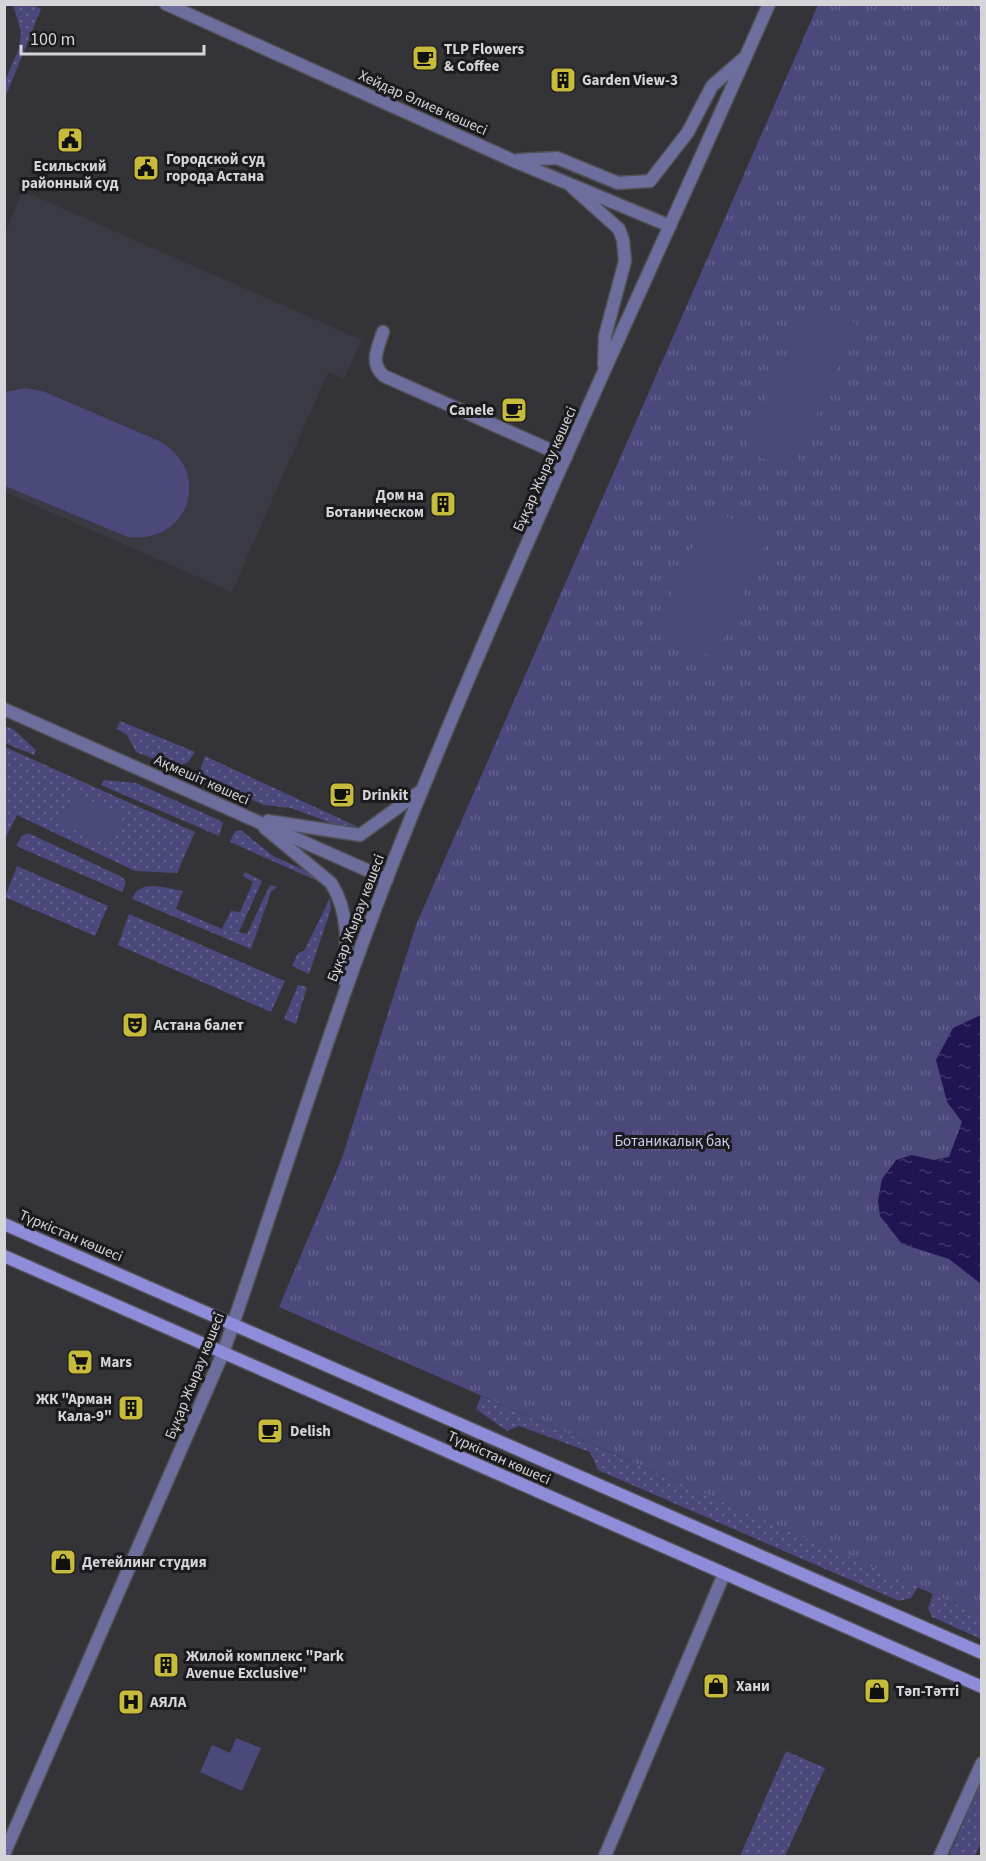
<svg xmlns="http://www.w3.org/2000/svg" width="986" height="1861" font-family="'Source Sans 3',sans-serif">
<style>
.built{fill:#3a3a45}
.grass{fill:url(#grass-dots)}
.park{fill:url(#park-tufts)}
.garden{fill:#4b497c}
.water{fill:url(#water-ripples)}
.lines{fill:none;stroke-linecap:round;stroke-linejoin:round}
.minor-casing{stroke:#505055;stroke-width:15}
.tertiary-casing{stroke:#505055;stroke-width:15}
.secondary-casing{stroke:#505055;stroke-width:15}
.minor{stroke:#6e6e9e;stroke-width:12}
.tertiary{stroke:#6e6e9e;stroke-width:12}
.secondary{stroke:#8f8dda;stroke-width:12}
.labels{text-anchor:middle;dominant-baseline:central;stroke-width:6;stroke-linejoin:round;paint-order:stroke}
.poi-label{font-size:15px;font-weight:bold;fill:#d5d5d9;stroke:#1b1b1d;text-anchor:start}
.street-label{font-size:15px;fill:#d5d5d9;stroke:#1b1b1d}
.park-label{font-size:15px;fill:#cccdf3;stroke:#1b1b1d}
</style>
<defs>
<pattern id="grass-dots" width="8" height="8" patternUnits="userSpaceOnUse" patternTransform="scale(1.5)"><rect width="8" height="8" fill="#4b497c"/><path d="M2 2h.1M6 6h.1" fill="none" stroke="#64628e" stroke-width="1.8" stroke-linecap="round"/></pattern>
<pattern id="park-tufts" width="24" height="20" patternUnits="userSpaceOnUse" patternTransform="scale(1.5)"><rect width="24" height="20" fill="#4b497c"/><path d="M3 7l-1-3M5 7V3M7 7l1-3M15 17l-1-3M17 17v-4M19 17l1-3" fill="none" stroke="#64628e"/></pattern>
<pattern id="water-ripples" width="26" height="14" patternUnits="userSpaceOnUse" patternTransform="scale(1.5)"><rect width="26" height="14" fill="#201552"/><path d="M2 4q2-2 4 0t4 0M15 11q2-2 4 0t4 0" fill="none" stroke="#40366a"/></pattern>
</defs>
<rect width="100%" height="100%" fill="#333338"/>
<path class="built" d="M23,191L362,340L344,379L328,372L232,592L5,492V233Z"/>
<g class="grass">
<path d="M13,5H33L41,9L5,98V81L19,48L21,32Z"/>
<path d="M120,721L195,752L188,762L177,768L136,752L127,735L117,729Z"/>
<path d="M4,726L13,729L36,750L34,755L5,743Z"/>
<path d="M5,747L195,832L177,873L135,871L17,815L5,839Z"/>
<path d="M205,756L356,826L358,830H349L291,808L264,805L203,778L200,771Z"/>
<path d="M104,780L136,783L219,820L223,823L219,836L101,785Z"/>
<path d="M241,830L273,856L311,873L329,886L230,842L235,831Z"/>
<path d="M28,833L122,877L126,882L122,892L16,846L22,836Z"/>
<path d="M17,866L108,906L95,936L5,897Z"/>
<path d="M245,872L262,881L239,932L247,934L270,885L277,887L271,892L251,949L132,899C140,878 164,888 183,891L176,909L222,929L231,911L240,912L253,882L243,876Z"/>
<path d="M330,898L331,909L309,974L292,966L298,953L304,951Z"/>
<path d="M129,914L285,981L271,1012L118,945Z"/>
<path d="M298,985L307,987L296,1024L284,1019Z"/>
<path d="M481,1396L918,1587L911,1598L899,1601L598,1470L590,1452L519,1426L507,1431L476,1409Z"/>
<path d="M933,1594L981,1615V1639L932,1617L928,1608Z"/>
<path d="M786,1751L825,1768L785,1856H740Z"/>
<path d="M981,1782V1842L975,1856H949Z"/>
</g>
<path class="park" d="M818,5H981V1615L279,1307L342,1158L416,925Z"/>
<g class="garden">
<path d="M809,302L857,323L792,471L744,450Z"/>
<path d="M26,388L45,392L159,441C213,471 190,544 128,537L5,486V392Z"/>
<path d="M709,509L769,536L715,658L655,631Z"/>
<path d="M74,793L123,815L109,846L60,824Z"/>
<path d="M236,1738L261,1748L242,1791L200,1772L212,1745L230,1753Z"/>
</g>
<path class="water" d="M981,1015V1284L949,1259L902,1244L880,1216L878,1201L882,1179L896,1160L912,1155L934,1160L949,1157L962,1122L947,1102L936,1060L953,1028Z"/>
<g class="lines">
<g class="minor-casing">
<g id="minor">
<path d="M383,332C378,348 369,363 384,376L566,457"/>
<path d="M605,1856L724,1574"/>
<path d="M940,1856L982,1763"/>
</g>
</g>
<g class="tertiary-casing">
<g id="tertiary">
<path d="M166,4L514,161L670,226"/>
<path d="M518,160L557,158L618,183L650,181L688,132L712,86L744,58"/>
<path d="M572,187L619,229L623,240L625,261L605,336L604,365"/>
<path d="M4,709L387,879"/>
<path d="M268,821L360,835L422,790"/>
<path d="M265,828L331,883C350,913 347,947 344,980"/>
<path d="M4,1854L223,1353C281,1187 331,1019 396,855C510,568 644,288 769,4"/>
</g>
</g>
<g class="secondary-casing">
<g id="secondary">
<path d="M4,1224L982,1653"/>
<path d="M4,1256L982,1687"/>
</g>
</g>
<use href="#minor" class="minor"/>
<use href="#tertiary" class="tertiary"/>
<use href="#secondary" class="secondary"/>
</g>
<defs>
<g id="cafe-square" transform="scale(1.35)"><rect x="-9" y="-9" width="18" height="18" rx="4" fill="#c7bb3c" stroke="#1b1b1d"/><path d="M-5.5-4.5H6V0H3Q3 3.5 0 3.5H-2.5Q-5.5 3.5-5.5 0ZM3-3.2v2h1.7v-2ZM-6 4.5H4V6H-6Z" fill="#111"/></g>
<g id="building-square" transform="scale(1.35)"><rect x="-9" y="-9" width="18" height="18" rx="4" fill="#c7bb3c" stroke="#1b1b1d"/><path d="M-4-6H4V6H1V3H-1V6H-4ZM-2.5-4.3h1.7v1.8h-1.7ZM.8-4.3h1.7v1.8H.8ZM-2.5-1h1.7V.8h-1.7ZM.8-1h1.7V.8H.8Z" fill="#111"/></g>
<g id="civic-square" transform="scale(1.35)"><rect x="-9" y="-9" width="18" height="18" rx="4" fill="#c7bb3c" stroke="#1b1b1d"/><path d="M-.6-6.5H3V-4.5H.6V-3L4-1V1h2V6H-6V1h2V-1L-.6-3ZM-1.2 2.5V6h2.4V2.5Z" fill="#111"/></g>
<g id="theatre-square" transform="scale(1.35)"><rect x="-9" y="-9" width="18" height="18" rx="4" fill="#c7bb3c" stroke="#1b1b1d"/><path d="M-5-5.5Q0-4 5-5.5V0Q5 5 0 6Q-5 5-5 0ZM-3.3-2.5H-1v1.5H-3.3ZM1-2.5H3.3v1.5H1ZM-2.8 1Q0 5.5 2.8 1Z" fill="#111"/></g>
<g id="supermarket-square" transform="scale(1.35)"><rect x="-9" y="-9" width="18" height="18" rx="4" fill="#c7bb3c" stroke="#1b1b1d"/><path d="M-6-5.5h2.5l.6 2H6L4.5 2H-2.5L-4.4-4H-6ZM-1.5 3.2a1.3 1.3 0 1 0 .1 0ZM3 3.2a1.3 1.3 0 1 0 .1 0Z" fill="#111"/></g>
<g id="shop-square" transform="scale(1.35)"><rect x="-9" y="-9" width="18" height="18" rx="4" fill="#c7bb3c" stroke="#1b1b1d"/><path d="M-5-2.5h2.3a2.7 3.5 0 0 1 5.4 0H5L5.5 6h-11ZM-1.5-2.5h3a1.5 2.3 0 0 0-3 0Z" fill="#111"/></g>
<g id="hospital-square" transform="scale(1.35)"><rect x="-9" y="-9" width="18" height="18" rx="4" fill="#c7bb3c" stroke="#1b1b1d"/><path d="M-5-5h3v3.5h4V-5h3V5h-3V1.5h-4V5h-3Z" fill="#111"/></g>
</defs>
<g fill-rule="evenodd">
<use href="#cafe-square" x="425" y="58"/>
<use href="#building-square" x="563" y="80"/>
<use href="#civic-square" x="70" y="140"/>
<use href="#civic-square" x="146" y="168"/>
<use href="#cafe-square" x="514" y="410"/>
<use href="#building-square" x="443" y="504"/>
<use href="#cafe-square" x="342" y="795"/>
<use href="#theatre-square" x="135" y="1025"/>
<use href="#supermarket-square" x="80" y="1362"/>
<use href="#building-square" x="131" y="1408"/>
<use href="#cafe-square" x="270" y="1431"/>
<use href="#shop-square" x="63" y="1562"/>
<use href="#building-square" x="166" y="1665"/>
<use href="#shop-square" x="716" y="1686"/>
<use href="#shop-square" x="877" y="1691"/>
<use href="#hospital-square" x="131" y="1702"/>
</g>
<g class="labels">
<g class="poi-label">
<text x="444" y="49">TLP Flowers<tspan x="444" dy="17">&amp; Coffee</tspan></text>
<text x="582" y="80">Garden View-3</text>
<text x="166" y="159">Городской суд<tspan x="166" dy="17">города Астана</tspan></text>
<text x="70" y="166" text-anchor="middle">Есильский<tspan x="70" dy="17">районный суд</tspan></text>
<text x="494" y="410" text-anchor="end">Canele</text>
<text x="424" y="495" text-anchor="end">Дом на<tspan x="424" dy="17">Ботаническом</tspan></text>
<text x="362" y="795">Drinkit</text>
<text x="154" y="1025">Астана балет</text>
<text x="100" y="1362">Mars</text>
<text x="112" y="1399" text-anchor="end">ЖК "Арман<tspan x="112" dy="17">Кала-9"</tspan></text>
<text x="290" y="1431">Delish</text>
<text x="82" y="1562">Детейлинг студия</text>
<text x="186" y="1656">Жилой комплекс "Park<tspan x="186" dy="17">Avenue Exclusive"</tspan></text>
<text x="736" y="1686">Хани</text>
<text x="896" y="1691">Тәп-Тәтті</text>
<text x="150" y="1702">АЯЛА</text>
</g>
<g class="street-label">
<text transform="translate(423 103) rotate(24)">Хейдар Әлиев көшесі</text>
<text transform="translate(545 469) rotate(-66)">Бұқар Жырау көшесі</text>
<text transform="translate(202 780) rotate(24)">Ақмешіт көшесі</text>
<text transform="translate(356 918) rotate(-69)">Бұқар Жырау көшесі</text>
<text transform="translate(71 1236) rotate(23)">Түркістан көшесі</text>
<text transform="translate(195 1376) rotate(-68)">Бұқар Жырау көшесі</text>
<text transform="translate(499 1458) rotate(24)">Түркістан көшесі</text>
</g>
<g class="park-label">
<text x="672" y="1141">Ботаникалық бақ</text>
</g>
</g>
<rect width="986" height="1861" fill="none" stroke="#d5d5d9" stroke-width="12"/>
<path d="M21 45v9h183v-9" fill="none" stroke="#d5d5d9" stroke-width="3"/>
<text x="30" y="45" font-size="18" fill="#d5d5d9" stroke="#1b1b1d" stroke-width="4.5" paint-order="stroke">100 m</text>
</svg>
